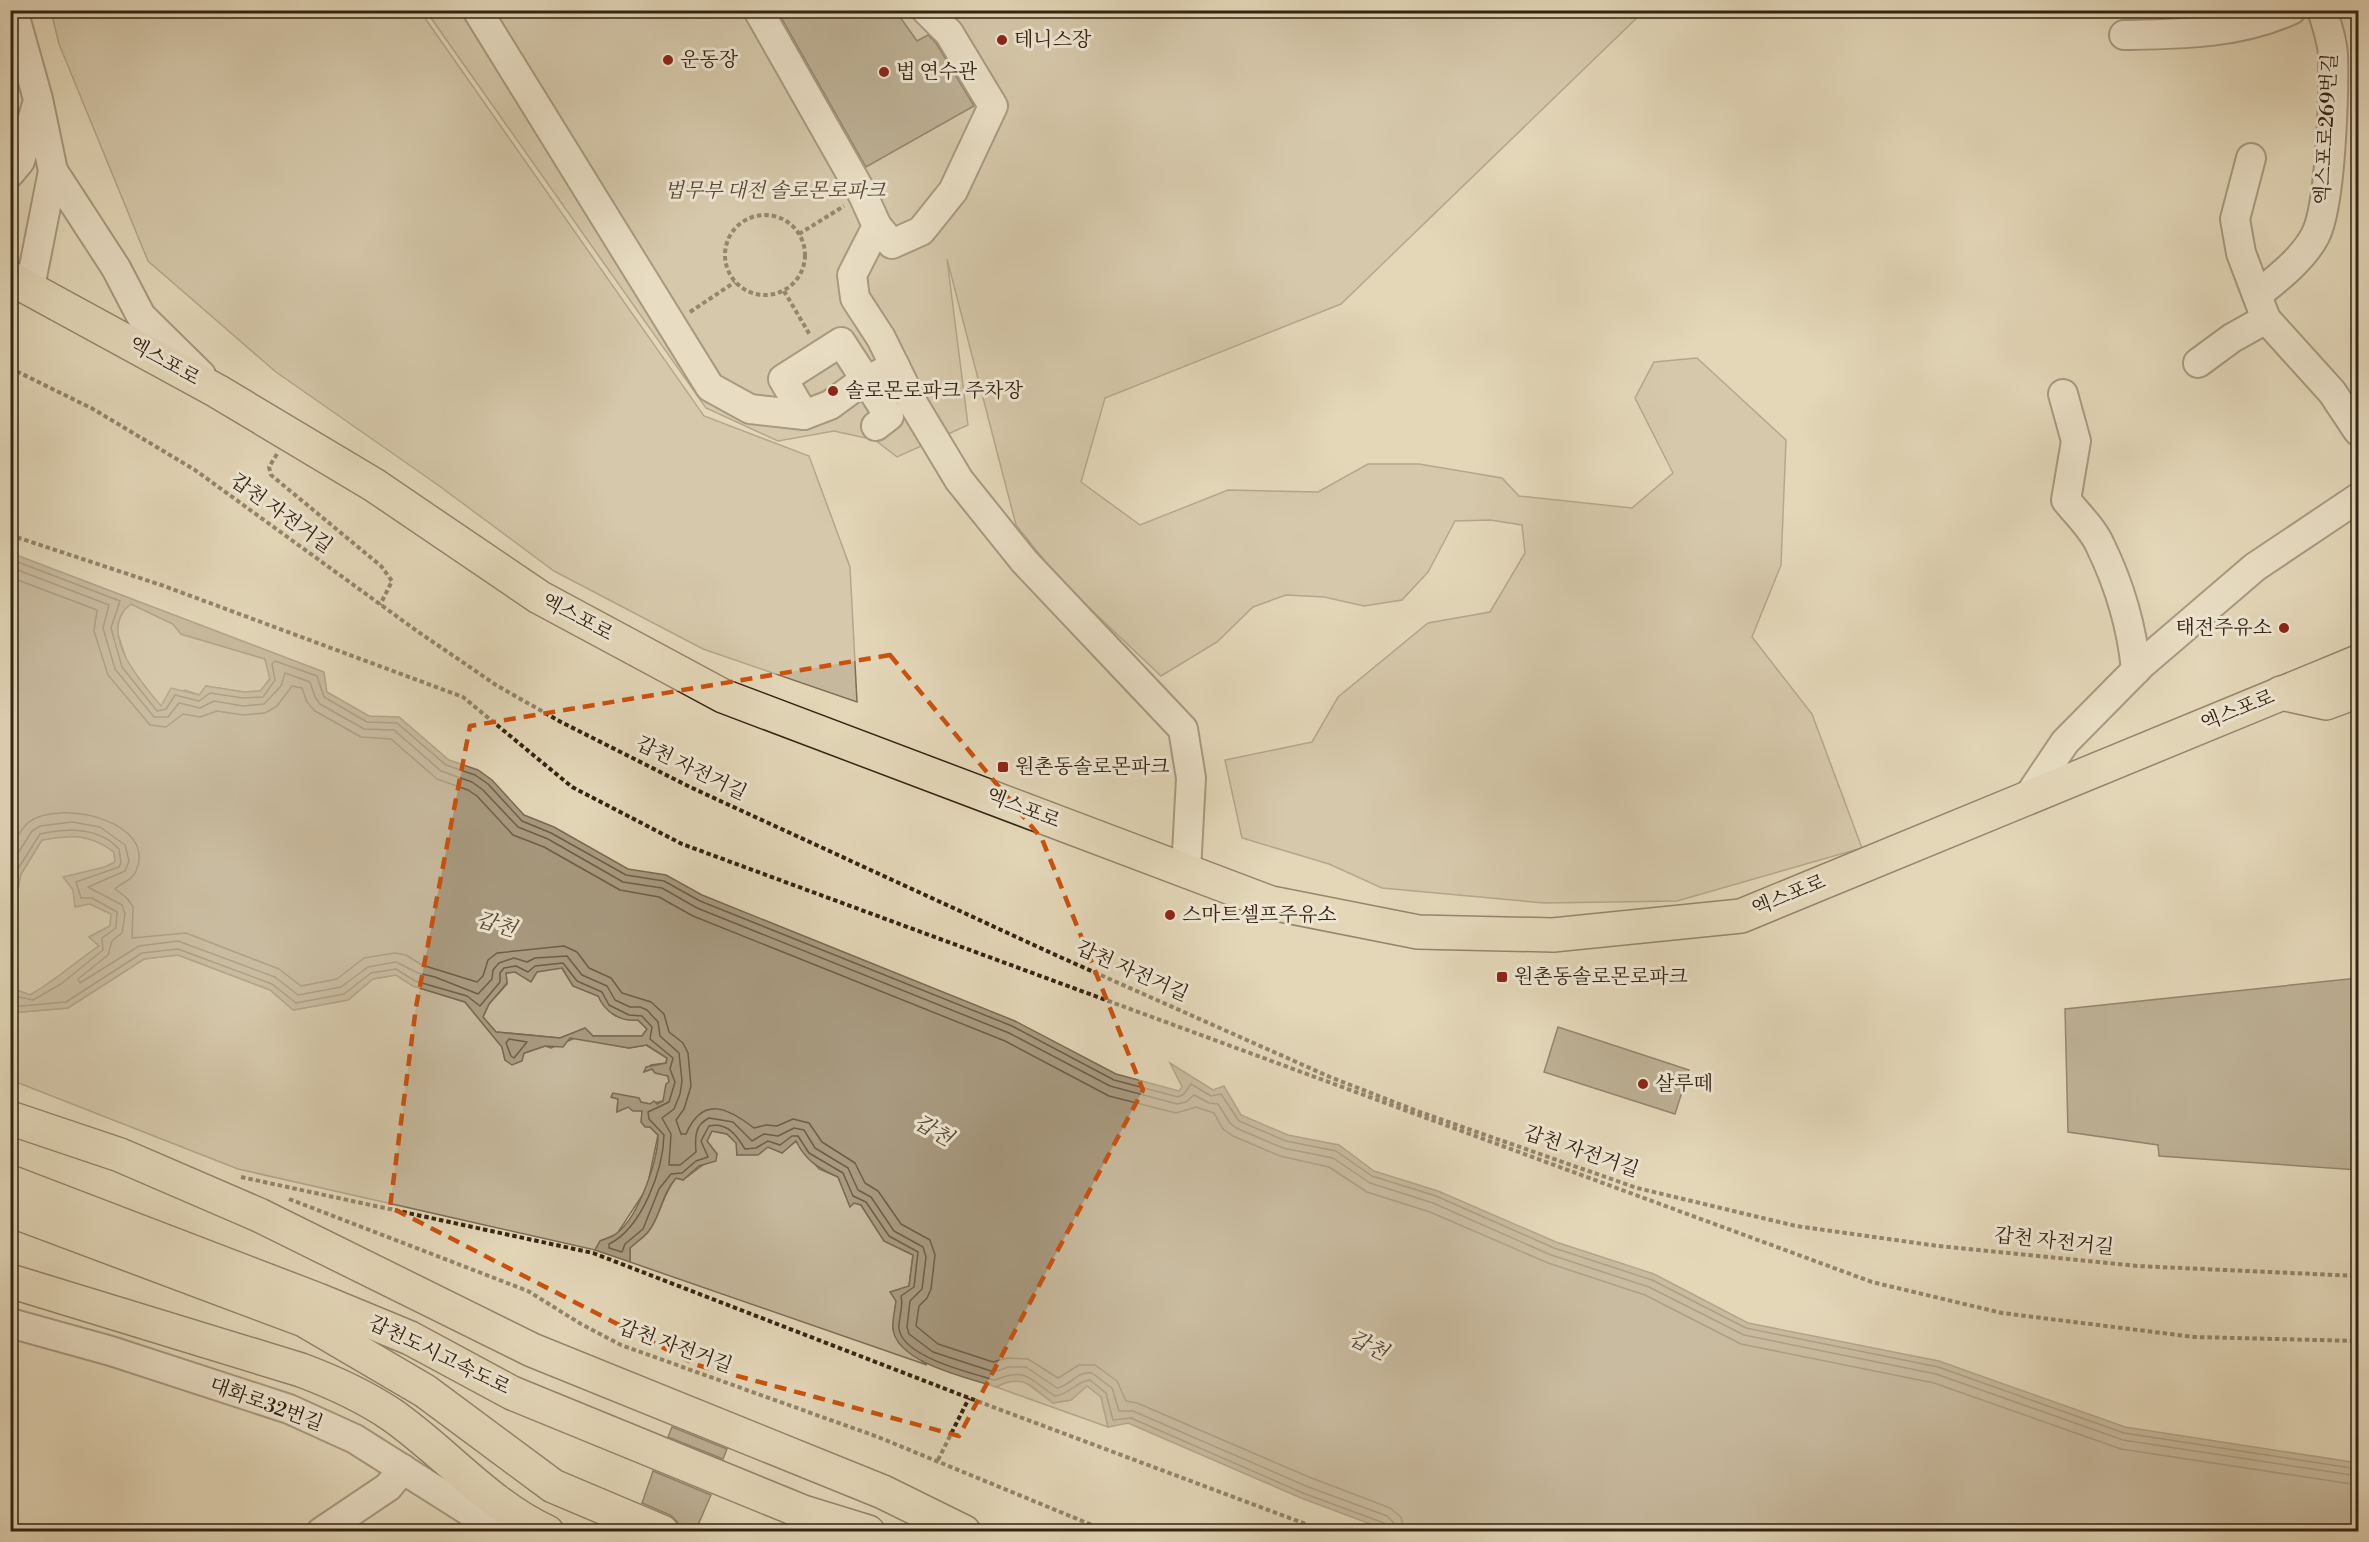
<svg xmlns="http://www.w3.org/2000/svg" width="2369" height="1542" font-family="'Libre Bodoni','Noto Serif KR',serif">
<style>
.green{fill:#c5b89c;stroke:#7c6e57;stroke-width:1.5}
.water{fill:#a89a80;stroke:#7a6a54;stroke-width:1.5;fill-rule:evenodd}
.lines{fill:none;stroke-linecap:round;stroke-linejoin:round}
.shore{stroke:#6e5e49;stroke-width:1.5}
.building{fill:#8f8168;stroke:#342312;stroke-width:1.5}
.minor-casing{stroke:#60503c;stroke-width:32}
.major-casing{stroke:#342312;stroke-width:36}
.highway-casing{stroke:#342312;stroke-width:36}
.path{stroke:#342312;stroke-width:4;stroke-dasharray:4.5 3;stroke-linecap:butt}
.minor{stroke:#ede5d1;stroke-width:28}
.major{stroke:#e3d7b8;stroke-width:33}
.highway{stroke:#e3d7b8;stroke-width:33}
.marked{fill:none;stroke:#cd510d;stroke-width:4.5;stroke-dasharray:12 8;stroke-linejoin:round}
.poi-dot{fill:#8f2418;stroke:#ede5d1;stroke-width:2}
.labels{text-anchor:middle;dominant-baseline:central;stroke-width:6;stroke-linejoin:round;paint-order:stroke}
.poi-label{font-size:20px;fill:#342312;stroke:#ede5d1;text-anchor:start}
.street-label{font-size:20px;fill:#342312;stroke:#ede5d1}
.park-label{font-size:20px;font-style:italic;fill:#584834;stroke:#ede5d1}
.water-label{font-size:21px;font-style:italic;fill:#574733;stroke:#ede5d1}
</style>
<rect width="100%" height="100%" fill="#e3d7b8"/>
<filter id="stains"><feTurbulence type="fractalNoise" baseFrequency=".00333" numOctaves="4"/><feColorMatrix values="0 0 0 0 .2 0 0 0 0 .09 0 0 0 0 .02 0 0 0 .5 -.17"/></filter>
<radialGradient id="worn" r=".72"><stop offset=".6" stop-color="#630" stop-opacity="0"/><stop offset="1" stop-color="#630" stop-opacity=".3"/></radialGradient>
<g class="green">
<path d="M51,11H420L704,416L809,456L850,567L857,702L703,649L554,571L438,485L276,372L148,261L59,44Z"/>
<path d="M426,11H1644L1341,304L1105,398L1081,482L1140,525L1228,490L1318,492L1368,464H1419L1502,478L1519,496L1632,508L1673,473L1635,398L1654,362L1697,358L1786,440L1781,565L1752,637L1812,714L1862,848L1677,901L1544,903L1382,888L1329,864L1242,838L1225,760L1312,742L1338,697L1428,623L1490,612L1525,553L1522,525L1490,520L1455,521L1428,572L1402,600L1364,606L1324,597L1286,595L1253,607L1217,642L1161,676L1061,581L1016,525L947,259L968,425L897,457L875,440L834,431L778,441L706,408Z"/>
<path d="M131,604L173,624L181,634L265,659L270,678L261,691L244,692L206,686L200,695L185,690L161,707L128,665L116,628L124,609Z"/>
<path d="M71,835L97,840L114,852L115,862L105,867L90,904L112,914L110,926L89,937L99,946C75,962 55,981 30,995L11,988L10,923L21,874L42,840Z"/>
<path d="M178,955L270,990L294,1010L348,1000L373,979L396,975L413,986L465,1002L502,1047L505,1060L545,1046L551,1048L575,1038L629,1048L646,1045L667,1058L666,1063L651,1065L645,1071L652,1069L668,1076L669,1082L663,1101L650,1104L611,1097L618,1099L617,1111L628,1107L642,1111L645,1126L650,1127L658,1135L647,1188L617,1234L600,1241L595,1250L238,1169L11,1080L10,1013L68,1008L144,959Z"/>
<path d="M562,968L573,986L598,996L638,1020L647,1029L642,1036H593L585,1029L560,1038L496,1032L483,1017L489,1004L507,984L506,973Z"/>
<path d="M712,1131L727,1134L737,1143V1155L768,1147L782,1153L796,1141L819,1169L838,1177L850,1206L854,1203L861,1205L884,1241L913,1255L909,1286L896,1301L893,1329L899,1343L927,1365L630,1262V1248C635,1243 643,1238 648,1232C661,1216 661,1196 676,1178L683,1180L717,1154L707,1141Z"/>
<path d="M1010,1380H1022L1053,1403L1071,1400L1087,1385L1101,1396L1108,1427L996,1387Z"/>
</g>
<path class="water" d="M11,553L324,672L327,692L369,716L399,717L449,760L478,770L492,780L524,815L554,827L628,869L666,875L702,895L1015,1021L1116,1074L1179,1091L1182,1087L1170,1063L1213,1090L1224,1086L1241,1115L1288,1135L1339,1145L1374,1171L1438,1191L1556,1242L1654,1274L1748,1323L1939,1361L2125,1427L2358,1463V1531H1389L1301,1498L1128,1423L1108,1427L1101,1397L1087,1386L1071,1400L1053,1403C1031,1386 1023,1373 996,1387C969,1378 897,1363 893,1329C892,1321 895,1310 896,1301L890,1292L909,1286L913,1255L884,1241L861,1205L854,1203L850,1207L838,1177C818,1168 806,1161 796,1141L782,1153L768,1147L758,1155H737L736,1143L727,1134L712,1131L707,1141L717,1154L716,1161L699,1166L683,1180L676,1178C661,1195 661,1216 648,1232C643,1238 635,1243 630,1248V1262L595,1250L600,1241C605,1239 613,1237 617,1233C639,1216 658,1160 658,1135L650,1127H645L641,1122L642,1111H633L628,1107L617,1112L618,1099L611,1097L613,1093L639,1098L641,1102L650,1104L654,1101L657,1104L663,1101L666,1084L669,1082L668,1076L655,1073L652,1069L644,1072L646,1067L666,1063L667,1058L647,1045L629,1048L570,1038L563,1047L545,1046L524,1053L522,1061L512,1065L505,1060L502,1047L465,1002L413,986L396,975L373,979L348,1000L293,1010L270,990L178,955L144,959L68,1008L11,1013V988L30,995C55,981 75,962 99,946L89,937L110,926L111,914L90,904L75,907L73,890L63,877L105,867L115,862L114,852C88,833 72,835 42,840L21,874L11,923ZM131,604L173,624L181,634L265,659L270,679L260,691L244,692L206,686L199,695L171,688L161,706C142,683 95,631 131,604ZM562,968L573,986L598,996C605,1012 620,1022 638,1020L647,1029L642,1036H593L585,1028L560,1038L496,1032L483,1017L489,1004L507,983L506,973L515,972L531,982L537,972Z"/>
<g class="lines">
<g class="shore">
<path d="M10,559L120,601L111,628L122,667L157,711L166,709L175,695L199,701L210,693L243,698L263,697L275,680L272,664L275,661L317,676L324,697L367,722L397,723L446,765L475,775L488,784L522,821L551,833L626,875L664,881L700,901L1012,1026L1114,1080L1178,1097L1184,1094L1191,1084L1211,1096L1221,1094L1239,1121L1286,1141L1336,1151L1372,1176L1436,1196L1554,1248L1652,1280L1746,1328L1938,1367L2124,1433L2358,1469"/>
<path d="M10,567L109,605L103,628L115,669L154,717H168L179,703L200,708L214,701L243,706L264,704L281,686L285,673L310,682L315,697L320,704L364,729L394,730L441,771L472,782L483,790L518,827L548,839L623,882L662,888L697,908L1009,1033L1110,1086L1177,1104L1186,1102L1194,1095L1209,1103L1218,1104L1230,1123L1236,1128L1283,1148L1333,1158L1370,1183L1433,1203L1551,1255L1649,1287L1744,1335L1936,1374L2123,1440L2358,1476"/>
<path d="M10,577L97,610L94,631L108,675L150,725L166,727L183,714L200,717L217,711L243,715L265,713L277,706L292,686L302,688L307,702L315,711L361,737L391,739L437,779L468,790L477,796L513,835L544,847L620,890L659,897L693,916L1005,1041L1109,1096L1176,1113L1196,1107L1214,1113L1223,1129L1233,1136L1280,1156L1329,1167L1367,1192L1430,1212L1548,1263L1645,1295L1741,1344L1934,1383L2121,1449L2358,1485"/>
<path d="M10,849C16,840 21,828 29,822C59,799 158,821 136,871C132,881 122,882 115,889L127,898L133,907L132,938L186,933L279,969L301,986L337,979L364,958L395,953L406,955L422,965L477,982L483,976L488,960L497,953L564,946L577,952L589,968L611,978L622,993L651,1002L664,1014L669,1032L683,1043L688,1053L691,1086L684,1109L676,1120L681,1134H686C703,1095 728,1108 754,1128L766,1125L777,1126L793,1119L809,1123L822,1142L855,1163L865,1183L878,1191L901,1224L930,1240L935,1255L931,1289L927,1298L919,1306L916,1326L938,1344L993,1362L1007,1358L1028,1359L1058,1378L1079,1365H1095L1117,1381L1126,1401L1137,1403L1309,1477L1390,1508L1401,1517L1404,1532"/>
<path d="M10,866L32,831L40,826L72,822L100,827L125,845L129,861L125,871L88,887L122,905L125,914L122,933L112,941L108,955L78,979L80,983L139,946L178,941L275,977L298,995L341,987L368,967L396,962L418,973L435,977L478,994L492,979L493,970L499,963L514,958L527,962L535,958L567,956L582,975L607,986L615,1000L630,1007H640L647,1010L658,1022L660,1036L679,1053L682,1081L680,1094L674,1109L662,1118L671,1134L669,1165H680L696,1152C695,1139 694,1125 709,1118L733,1122L752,1141L764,1134L778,1136L794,1128L804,1130L815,1148L848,1168L858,1190L871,1197L894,1231L923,1247L926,1257L922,1289L910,1301L907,1327L909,1334L933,1352L994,1372L1008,1367H1026L1057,1388C1071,1386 1076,1371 1092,1373L1112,1388L1119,1411H1133L1306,1486L1387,1516L1393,1522L1395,1532"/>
<path d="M10,903L16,872L40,834C67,828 99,827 119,849L121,862L119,867L76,882L81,898H92L117,912L116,928L102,938L103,950L61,984L33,1000L10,995"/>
<path d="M10,1007L66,1002L142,953L178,949L272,984L296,1003L344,994L371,973L396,969L415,981L467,996L480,1006L500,982V973L504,968L516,966L528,972L535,966L563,963L577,981L602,992L609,1005L629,1015L642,1016L652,1027L650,1039L673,1058L670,1069L675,1082L669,1102L648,1112L649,1119L664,1135C663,1170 642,1228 609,1244V1248L622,1252L625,1244L643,1229L659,1189L671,1174L682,1173L696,1161L708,1157L701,1141L709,1126C728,1122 737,1136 745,1149L756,1148L768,1141L780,1145L792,1136H798L809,1153L843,1173L853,1196L866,1202L889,1236L918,1252L914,1287L901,1296C904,1307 898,1318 899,1329C903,1357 971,1373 995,1380C1029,1367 1028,1379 1055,1396C1071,1394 1076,1381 1090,1380L1106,1393L1113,1420L1131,1418L1303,1493L1384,1523L1388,1532"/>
<path d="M509,1039L527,1042L514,1058L511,1056L506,1043Z"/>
</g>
</g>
<g class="building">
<path d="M777,10H895L917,41L928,35L936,43L974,106L866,167Z"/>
<path d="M2358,978V1170L2159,1156L2158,1145L2068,1132L2065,1009Z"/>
<path d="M1558,1027L1689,1070L1675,1114L1544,1072Z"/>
<path d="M672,1427L727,1449L723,1459L668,1437Z"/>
<path d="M653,1471L711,1495L695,1532H680L677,1521L670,1515L642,1503Z"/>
</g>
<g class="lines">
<g class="minor-casing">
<g id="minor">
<path d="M13,10L38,99L53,171L30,287"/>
<path d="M477,10L710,387L750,409L804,415L830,405L856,386L895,366"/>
<path d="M758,10L863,195L877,226L852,275L855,298L881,338L914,405L959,480L1024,561L1183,729L1191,778L1186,871"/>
<path d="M2124,35C2181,34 2238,34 2291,10"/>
<path d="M2251,158L2235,219L2241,253L2266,319L2332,392L2358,431"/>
<path d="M53,171L116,268L141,316L201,375"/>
<path d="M10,173L20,161L37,104"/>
<path d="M877,226L892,244L921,231L953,191L993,106L949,33L926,10"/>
<path d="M2257,295C2277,279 2302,260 2315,236C2331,206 2334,93 2333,55C2332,40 2327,25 2322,10"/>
<path d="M2198,363L2232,338L2266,319"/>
<path d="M2063,394L2076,441L2066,500C2077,514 2093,529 2100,545C2119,584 2132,628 2136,670"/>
<path d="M804,415L783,379L841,342L889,416L876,426"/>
<path d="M2028,797L2065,742L2143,663L2255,567L2358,498"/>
<path d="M10,1323L111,1351L289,1409L355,1439L502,1532"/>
<path d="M321,1532L388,1487L403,1469"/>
</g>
</g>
<g class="major-casing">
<g id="major">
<path d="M10,278L217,391L374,485L539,597L723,696L1271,903L1418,932L1553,935L1741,916L2358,662"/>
<path d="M2281,693L2326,703L2358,691"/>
</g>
</g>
<g class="highway-casing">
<g id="highway">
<path d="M10,1118L120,1155L259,1215L532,1350L883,1492L964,1532"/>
<path d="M10,1182L318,1300L410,1338L512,1393L803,1512L868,1532"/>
<path d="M10,1210L304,1320L425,1391L553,1486L662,1532"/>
<path d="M10,1281L301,1370C333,1382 364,1396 392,1415C445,1452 488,1505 547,1532"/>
</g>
</g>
<g class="path">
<circle cx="765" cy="255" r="40"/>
<path d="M799,234L844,206"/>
<path d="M784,291L810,335"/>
<path d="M690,312L735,282"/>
<path d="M10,368L93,409L195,470L417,631L496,685L561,722L690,787L1060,957L1330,1077L1417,1111L1637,1188L1796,1226L1938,1246L2137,1266L2358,1276"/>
<path d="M277,454L269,467L271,475L381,566L392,581L380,605"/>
<path d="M10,535L164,586L463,697L572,787L682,844L1872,1282L2002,1313L2194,1337L2358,1341"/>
<path d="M241,1177L593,1253L969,1398L1327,1532"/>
<path d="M289,1199L528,1291L581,1324L621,1345L878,1437L1109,1532"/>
<path d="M938,1460L969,1398"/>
</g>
<use href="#minor" class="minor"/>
<use href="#major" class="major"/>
<use href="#highway" class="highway"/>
</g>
<path d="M0 0H2369V1542H0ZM890,655L1042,839L1143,1090L959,1436L697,1365L390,1207L416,1007L470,726Z" fill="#e3d7b8" fill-opacity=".55" fill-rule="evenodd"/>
<path class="marked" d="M890,655L1042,839L1143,1090L959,1436L697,1365L390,1207L416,1007L470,726Z"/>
<g class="poi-dot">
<circle cx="1002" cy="40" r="6"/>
<circle cx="668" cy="60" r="6"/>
<circle cx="884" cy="72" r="6"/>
<circle cx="833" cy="391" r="6"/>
<circle cx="2284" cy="628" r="6"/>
<rect x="997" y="761" width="12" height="12" rx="3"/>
<circle cx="1170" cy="915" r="6"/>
<rect x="1496" y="971" width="12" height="12" rx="3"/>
<circle cx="1643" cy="1084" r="6"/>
</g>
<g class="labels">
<g class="poi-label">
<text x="1014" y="40">테니스장</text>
<text x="680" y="60">운동장</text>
<text x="896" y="72">법 연수관</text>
<text x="845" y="391">솔로몬로파크 주차장</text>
<text x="2272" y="628" text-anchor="end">태전주유소</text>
<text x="1015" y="767">원촌동솔로몬파크</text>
<text x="1182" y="915">스마트셀프주유소</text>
<text x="1514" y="977">원촌동솔로몬로파크</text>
<text x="1655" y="1084">살루떼</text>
</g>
<g class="street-label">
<text transform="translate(2327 129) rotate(-87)">엑스포로269번길</text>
<text transform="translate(164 362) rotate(29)">엑스포로</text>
<text transform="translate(281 514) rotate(36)">갑천 자전거길</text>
<text transform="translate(577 618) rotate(28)">엑스포로</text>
<text transform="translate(2238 711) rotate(-22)">엑스포로</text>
<text transform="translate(691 769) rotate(26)">갑천 자전거길</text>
<text transform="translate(1023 809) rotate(21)">엑스포로</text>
<text transform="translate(1789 896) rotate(-22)">엑스포로</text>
<text transform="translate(1132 972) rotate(24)">갑천 자전거길</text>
<text transform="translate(1581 1152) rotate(19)">갑천 자전거길</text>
<text transform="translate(2054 1242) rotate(6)">갑천 자전거길</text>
<text transform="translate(675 1347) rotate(20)">갑천 자전거길</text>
<text transform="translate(439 1356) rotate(26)">갑천도시고속도로</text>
<text transform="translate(266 1405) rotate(20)">대화로32번길</text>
</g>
<g class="park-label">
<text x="775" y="191">법무부 대전 솔로몬로파크</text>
</g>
<g class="water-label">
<text transform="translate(496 925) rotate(17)">갑천</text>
<text transform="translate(933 1131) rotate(30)">갑천</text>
<text transform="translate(1368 1346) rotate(26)">갑천</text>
</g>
</g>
<rect width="2369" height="1542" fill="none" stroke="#e3d7b8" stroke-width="36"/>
<rect x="12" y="12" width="2345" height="1518" fill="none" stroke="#342312" stroke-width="3"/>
<rect x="18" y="18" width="2333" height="1506" fill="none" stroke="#342312" stroke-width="1.5"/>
<rect width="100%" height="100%" filter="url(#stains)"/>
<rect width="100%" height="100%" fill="url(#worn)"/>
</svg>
